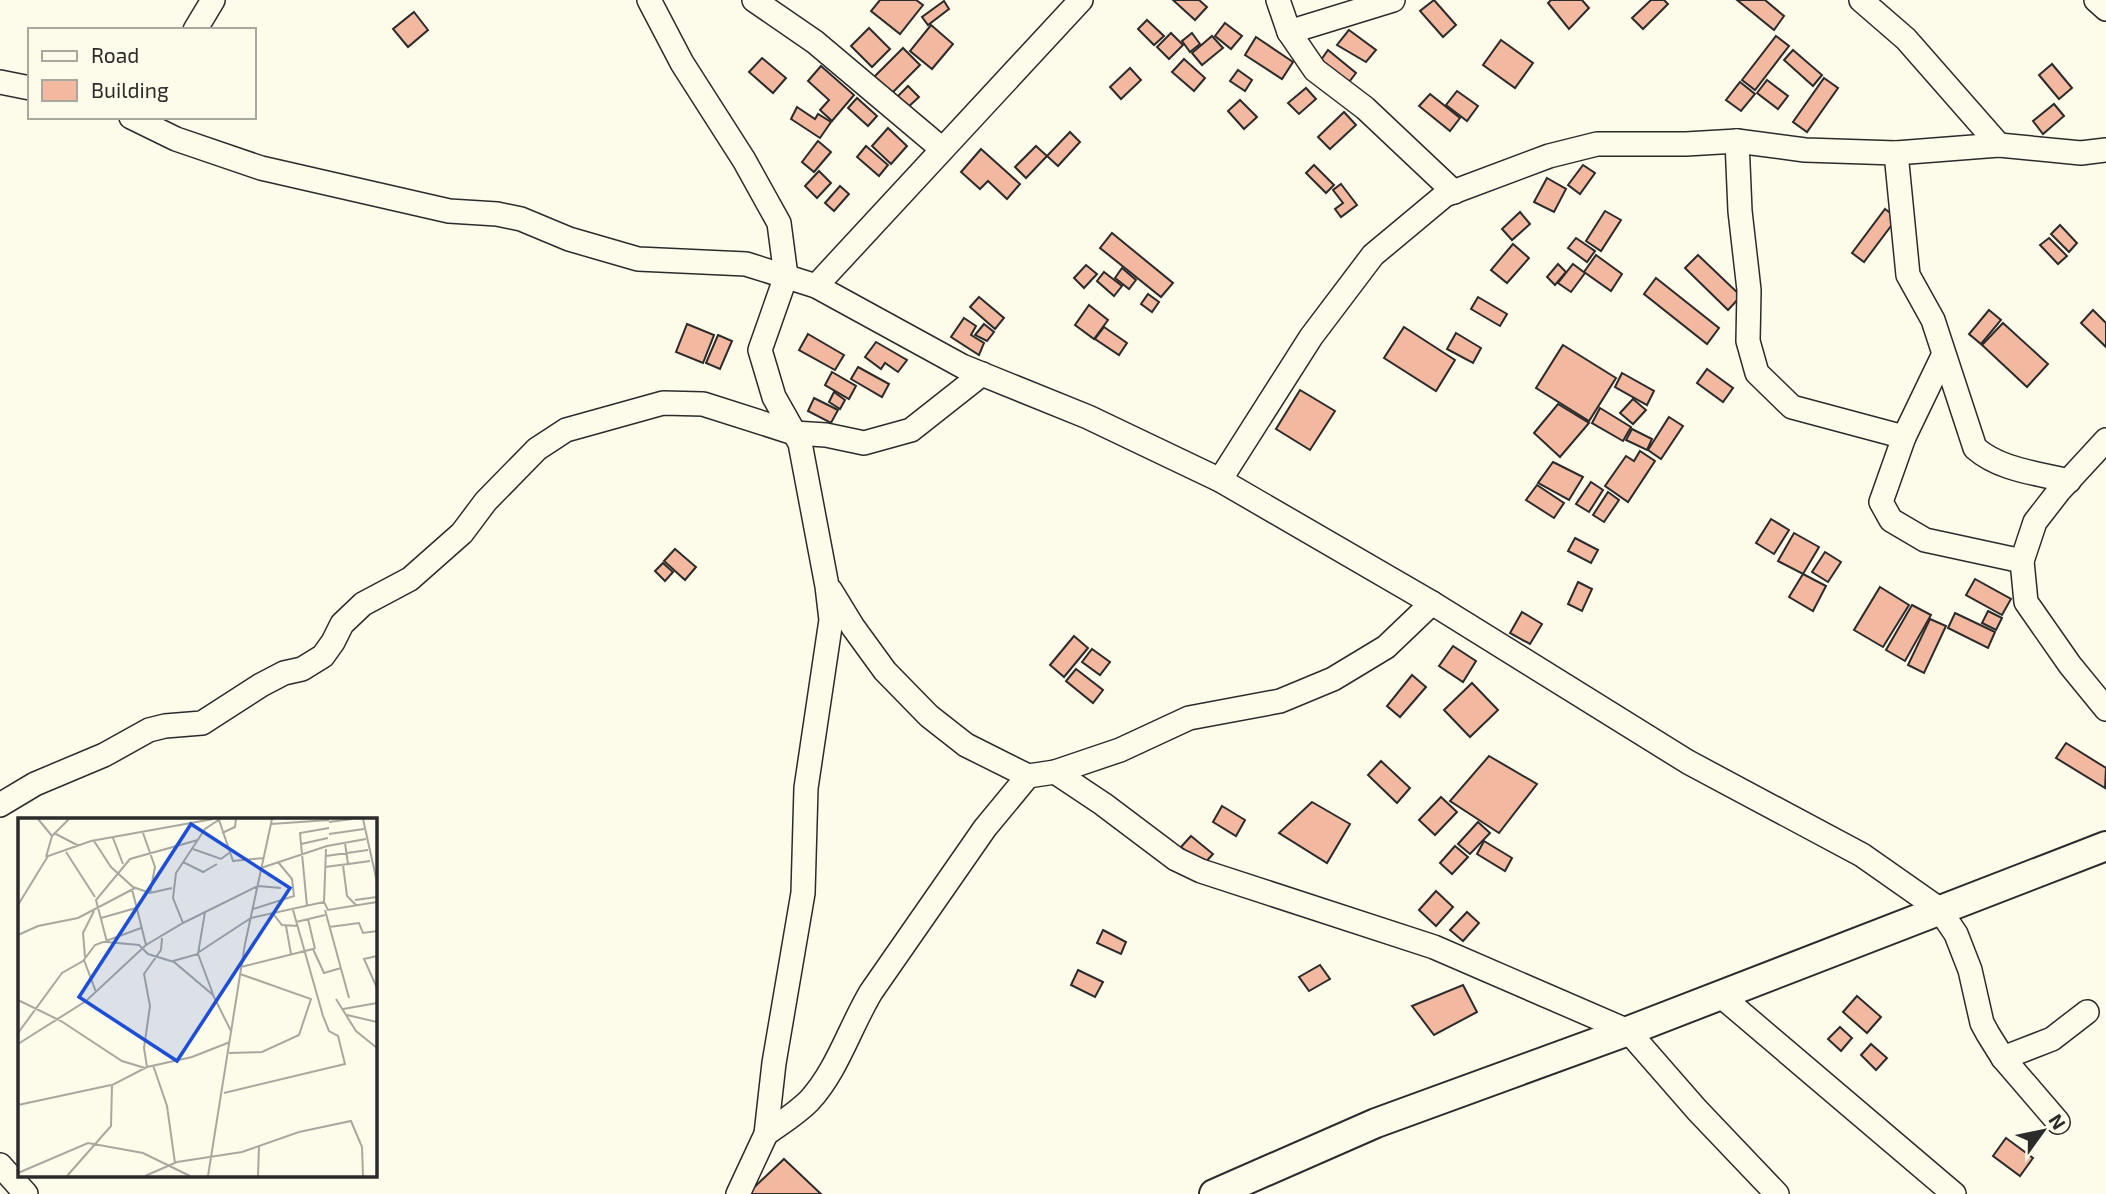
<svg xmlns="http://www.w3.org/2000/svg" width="2106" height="1194" font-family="'Exo 2',sans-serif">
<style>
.building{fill:#f2b8a0;stroke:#2b2b2b;stroke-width:2}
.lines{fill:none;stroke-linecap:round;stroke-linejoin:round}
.minor-casing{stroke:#2b2b2b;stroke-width:26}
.tertiary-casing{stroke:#2b2b2b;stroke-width:32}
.minor{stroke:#fdfbea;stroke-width:23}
.tertiary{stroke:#fdfbea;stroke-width:28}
.inset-road{fill:none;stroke:#a9a89e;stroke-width:2}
.view{fill:#1d4ed8;fill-opacity:0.15;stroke:#1d4ed8;stroke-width:3.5}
.inset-edge{fill:none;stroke:#2b2b2b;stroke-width:3.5}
</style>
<rect width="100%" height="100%" fill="#fdfbea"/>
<g class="building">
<path d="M880,0H916L923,5L900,34L871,11Z"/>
<path d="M1173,0H1199L1207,7L1195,20Z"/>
<path d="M1434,0L1456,25L1443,37L1420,11Z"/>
<path d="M1551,0H1582L1589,8L1569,29L1548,3Z"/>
<path d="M1651,0H1664L1668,4L1643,29L1632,18Z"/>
<path d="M1737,0H1765L1784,16L1774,30Z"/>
<path d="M944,1L949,9L928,25L922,17Z"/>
<path d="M414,12L428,30L408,47L393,29Z"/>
<path d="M1147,20L1164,36L1154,45L1138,29Z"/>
<path d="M1225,23L1242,36L1231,49L1215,36Z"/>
<path d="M931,25L953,44L932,69L910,51Z"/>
<path d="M869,28L890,49L872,67L851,46Z"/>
<path d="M1349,30L1376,50L1366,62L1337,45Z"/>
<path d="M1171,33L1183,45L1169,59L1157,47Z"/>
<path d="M1192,33L1200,44L1190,52L1182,41Z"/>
<path d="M1212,36L1223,48L1202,65L1192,53Z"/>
<path d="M1776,36L1789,46L1755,90L1742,80Z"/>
<path d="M1256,37L1293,62L1282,79L1245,55Z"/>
<path d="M1501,40L1533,63L1515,88L1483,65Z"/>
<path d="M903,48L920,65L889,96L872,79Z"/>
<path d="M1328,50L1356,73L1349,82L1321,60Z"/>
<path d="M1793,50L1822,75L1813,86L1784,60Z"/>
<path d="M762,58L786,78L773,93L749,72Z"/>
<path d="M1184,59L1205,78L1194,91L1172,72Z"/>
<path d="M2052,64L2072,88L2059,99L2039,75Z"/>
<path d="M821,66L854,95L832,121L820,110L829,100L808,81Z"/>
<path d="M1130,68L1141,80L1121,99L1110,87Z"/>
<path d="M1238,70L1252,80L1245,91L1230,81Z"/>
<path d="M1824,78L1838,88L1807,132L1793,122Z"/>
<path d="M1767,80L1788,96L1778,109L1757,93Z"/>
<path d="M1740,82L1755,94L1741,111L1726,100Z"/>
<path d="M908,86L919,97L906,109L896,98Z"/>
<path d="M1306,88L1316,99L1299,114L1288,103Z"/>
<path d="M1457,91L1478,106L1467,121L1446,105Z"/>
<path d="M1430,94L1460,118L1450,131L1419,106Z"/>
<path d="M857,98L877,116L868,126L848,108Z"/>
<path d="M1240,100L1257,117L1244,129L1228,111Z"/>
<path d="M2054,104L2064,116L2043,134L2033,121Z"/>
<path d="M797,107L815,119L818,114L831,122L820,138L791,119Z"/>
<path d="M1344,112L1356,125L1330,149L1318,137Z"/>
<path d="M888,128L907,146L891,164L872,146Z"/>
<path d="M1070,132L1080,142L1058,166L1047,156Z"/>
<path d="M818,141L831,152L814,172L802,162Z"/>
<path d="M866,146L888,165L879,176L857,157Z"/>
<path d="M1036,146L1047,156L1026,178L1015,167Z"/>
<path d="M981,149L1020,184L1007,199L988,181L980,189L961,172Z"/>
<path d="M1314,165L1334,185L1326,193L1306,173Z"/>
<path d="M1583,165L1595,173L1580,194L1568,185Z"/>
<path d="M819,171L831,183L817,198L805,186Z"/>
<path d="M1547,178L1566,189L1554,212L1534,202Z"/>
<path d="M1341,184L1357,205L1341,217L1335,209L1343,203L1333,190Z"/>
<path d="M840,186L849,194L834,211L825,203Z"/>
<path d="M1885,209L1897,218L1864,262L1852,253Z"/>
<path d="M1605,211L1621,220L1601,251L1586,241Z"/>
<path d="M1520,212L1530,224L1512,240L1502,229Z"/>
<path d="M2060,225L2077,243L2069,252L2051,234Z"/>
<path d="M1112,233L1173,283L1161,297L1100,248Z"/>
<path d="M1576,238L1595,251L1587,262L1568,248Z"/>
<path d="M2049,238L2067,256L2058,264L2040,245Z"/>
<path d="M1513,244L1529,258L1507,283L1491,270Z"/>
<path d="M1596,255L1622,274L1611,291L1584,272Z"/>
<path d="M1698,255L1741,296L1728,310L1685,268Z"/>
<path d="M1558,264L1566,272L1555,285L1547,277Z"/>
<path d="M1573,264L1585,273L1571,292L1558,283Z"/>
<path d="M1086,265L1097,274L1084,288L1074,278Z"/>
<path d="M1122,268L1136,280L1129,289L1115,278Z"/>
<path d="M1104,272L1122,286L1114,296L1097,281Z"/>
<path d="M1656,278L1719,328L1707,344L1644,294Z"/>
<path d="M1148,294L1159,302L1152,312L1141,304Z"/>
<path d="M979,297L1004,318L995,329L970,307Z"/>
<path d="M1478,297L1507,314L1500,326L1471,309Z"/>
<path d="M1089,305L1108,320L1094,339L1075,325Z"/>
<path d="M1989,310L2001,320L1981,344L1969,334Z"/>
<path d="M2093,310L2106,323V347L2081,323Z"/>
<path d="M964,318L976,326L971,335L984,343L979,355L951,337Z"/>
<path d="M2003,323L2048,364L2027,387L1982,345Z"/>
<path d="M687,324L714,335L703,363L676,352Z"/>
<path d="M984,324L994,332L987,341L975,335Z"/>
<path d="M1104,327L1127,343L1119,355L1095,339Z"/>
<path d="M1404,327L1455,360L1436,391L1384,358Z"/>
<path d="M1456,333L1481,348L1473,363L1447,349Z"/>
<path d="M808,334L844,355L835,370L799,350Z"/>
<path d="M718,335L732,341L720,369L706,363Z"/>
<path d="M876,342L907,360L898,372L885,363L881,369L865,357Z"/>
<path d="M1563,345L1616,378L1589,421L1536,388Z"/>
<path d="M858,367L889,384L882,397L851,379Z"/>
<path d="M1707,369L1733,388L1723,402L1697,383Z"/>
<path d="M832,372L856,386L849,399L825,385Z"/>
<path d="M1622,373L1654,391L1647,405L1615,387Z"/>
<path d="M1300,390L1335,411L1310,450L1276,429Z"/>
<path d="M834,392L845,400L840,409L829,402Z"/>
<path d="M814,398L838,410L831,423L808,411Z"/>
<path d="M1633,399L1646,410L1633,424L1620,413Z"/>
<path d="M1558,404L1589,423L1560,457L1534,433Z"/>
<path d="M1600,408L1631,427L1623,441L1592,423Z"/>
<path d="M1669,417L1683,426L1661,459L1648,450Z"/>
<path d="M1632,429L1652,439L1647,450L1626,440Z"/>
<path d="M1640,451L1655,461L1628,502L1605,486L1626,456L1634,461Z"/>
<path d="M1553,462L1583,477L1569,500L1538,483Z"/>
<path d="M1591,482L1603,490L1589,512L1576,504Z"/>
<path d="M1537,485L1564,503L1554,518L1526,500Z"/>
<path d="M1608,492L1619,500L1604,522L1593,515Z"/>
<path d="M1771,519L1789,530L1774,554L1756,543Z"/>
<path d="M1794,533L1819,547L1803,574L1778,561Z"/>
<path d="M1575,538L1598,550L1591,563L1568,551Z"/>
<path d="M675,549L696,567L685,580L664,561Z"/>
<path d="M1825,552L1841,562L1828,582L1812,572Z"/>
<path d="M663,563L673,572L665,581L655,571Z"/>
<path d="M1803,574L1826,586L1813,611L1789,597Z"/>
<path d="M1975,579L2011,599L2002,615L1966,595Z"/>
<path d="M1578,582L1592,589L1582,611L1568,604Z"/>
<path d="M1880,587L1909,605L1883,647L1854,630Z"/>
<path d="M1912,605L1931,615L1905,661L1886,650Z"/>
<path d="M1988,611L2002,618L1996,630L1982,623Z"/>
<path d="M1522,612L1542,624L1530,644L1510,633Z"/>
<path d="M1955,613L1995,632L1988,648L1948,628Z"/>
<path d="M1930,619L1946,626L1924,673L1908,665Z"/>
<path d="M1074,636L1088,648L1064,677L1050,665Z"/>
<path d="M1453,646L1476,661L1463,682L1439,666Z"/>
<path d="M1092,649L1110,662L1100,675L1082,662Z"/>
<path d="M1076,669L1103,690L1093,703L1066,681Z"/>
<path d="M1412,675L1426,687L1400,717L1387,706Z"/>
<path d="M1472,683L1498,710L1470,737L1444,710Z"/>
<path d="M2066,743L2106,768L2105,788L2056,758Z"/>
<path d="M1489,756L1537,784L1499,833L1450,801Z"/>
<path d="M1381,761L1410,788L1397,803L1368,775Z"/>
<path d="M1441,797L1457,812L1435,835L1419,820Z"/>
<path d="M1312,802L1350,824L1327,863L1279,833Z"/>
<path d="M1222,806L1245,820L1236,836L1213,822Z"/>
<path d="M1478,822L1490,833L1470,854L1458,844Z"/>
<path d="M1191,836L1213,854L1203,865L1181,847Z"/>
<path d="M1484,841L1512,858L1505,871L1477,854Z"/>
<path d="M1455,846L1468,857L1452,874L1440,863Z"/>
<path d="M1436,891L1453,907L1436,926L1419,910Z"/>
<path d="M1467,912L1479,923L1463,941L1450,930Z"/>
<path d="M1103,930L1126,942L1121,954L1097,943Z"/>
<path d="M1320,965L1330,979L1309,991L1299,977Z"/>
<path d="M1078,970L1103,982L1095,997L1071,985Z"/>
<path d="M1463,985L1477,1012L1434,1035L1412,1006Z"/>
<path d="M1857,996L1881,1017L1867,1033L1843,1012Z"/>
<path d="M1840,1027L1852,1038L1841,1051L1828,1039Z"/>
<path d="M1871,1044L1887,1058L1876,1070L1861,1055Z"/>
<path d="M2006,1138L2033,1158L2020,1176L1993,1156Z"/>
<path d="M784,1159L821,1194H747Z"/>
</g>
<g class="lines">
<g class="minor-casing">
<g id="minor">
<path d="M649,0L682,63L744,160L779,223L786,276L760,350L774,397L800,443L827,586L831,620L806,788L803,893L774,1063L766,1134L738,1194"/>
<path d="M754,0L815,42L942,149"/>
<path d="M1278,0L1289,32L1315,70L1365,108L1454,192"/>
<path d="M1861,0L1906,39L1999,145"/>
<path d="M2096,0L2106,9"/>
<path d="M195,30L213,0"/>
<path d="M1289,32L1393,0"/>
<path d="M0,82L30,88"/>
<path d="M131,117L176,139L261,168L449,211L497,214L521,219L569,239L638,259L746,264L816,286L962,366L1088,417L1220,480L1432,603L1688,762L1862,855L1939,909L1956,934L1970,970L1982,1023L1988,1034L2003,1058L2058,1122"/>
<path d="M1737,141L1740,211L1749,290L1748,341L1757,373L1792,407L1904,437"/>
<path d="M1896,153L1908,275L1933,320L1975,448C2000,470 2037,473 2069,481"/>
<path d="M816,286L1081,0"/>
<path d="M1943,356L1904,437L1881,502L1891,520L1925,540L2022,561"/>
<path d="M2106,440L2059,491L2035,522L2022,561L2026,602L2070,665L2106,709"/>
<path d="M1220,480L1311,337L1373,255L1445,195L1549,156L1597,144H1686L1737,141L1805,150L1896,153L1999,145L2081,153L2106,150"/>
<path d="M831,591L853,627L885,671L929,716L966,745L1028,776L1055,772L1120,750L1189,718L1280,701L1333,679L1386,647L1432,603"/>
<path d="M1055,772L1103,804L1176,859L1201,871L1434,947L1628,1031L1697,1110L1777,1194"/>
<path d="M0,805L35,784L104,755L149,730L165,726L202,723L261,685L284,673L302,669L323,656L333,642L342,624L363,604L410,579L462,533L486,501L537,449L566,430L663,403L703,404L794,433L826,435L864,443L911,430L982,374"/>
<path d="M1720,995L1954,1194"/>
<path d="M2003,1058L2052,1039L2087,1012"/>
<path d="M766,1134C781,1123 796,1114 809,1101C837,1071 850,1027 871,992L985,828L1028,776"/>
<path d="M0,1165L26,1194"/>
</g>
</g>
<g class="tertiary-casing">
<path id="tertiary" d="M1214,1194L1376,1123L1628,1031L2106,846"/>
</g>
<use href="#minor" class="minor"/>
<use href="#tertiary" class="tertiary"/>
</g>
<g transform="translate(18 818)">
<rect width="359" height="359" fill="#fdfbea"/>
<path class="inset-road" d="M20,1L34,18M345,1L359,64M201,2L215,43L246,40M311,4L334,1M253,6L311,2M36,15L61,28M125,15L137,49L132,75M204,15L217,9L218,1M311,16L346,11M95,20L105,46M180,22L112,41L78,82L89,124L121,127L130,136L156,144L195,177L213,213M76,23L93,49L115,69L132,75L154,70M327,25L330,46L352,43M283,26L310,20M175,31L203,41L211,35M48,34L77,79M308,38L350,32M28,39L34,18L51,1M165,44L185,54L199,46M325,47L329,78L339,88M307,49L330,46M243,50L309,28L348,21M114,71L128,127M337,82L359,79M306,84L310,92L359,84M0,87L30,38L73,23L195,1M289,88L282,15L311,10M235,91L276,78L274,61L260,44M307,92L331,180M256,97L264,107L280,108M83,100L118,90M290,101L297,131M278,104L307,97M165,105L155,80L158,55L187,11L202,1M268,108L273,136M311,109L341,105L345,115L359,113M0,117L20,108L60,100L117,70M181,134L233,100L306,84L308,31M180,136L195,176M359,138L346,141L359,170M67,139L65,115L76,93M66,142L78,174M155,143L180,136L187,94M223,149L295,131L306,155L323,150M318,181L338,213L359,230M0,182L43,203L104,243L127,250M325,191L359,185M329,197L359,204M0,215L44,155L65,143L77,127L123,110M0,226L68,183L128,127L165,105L240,68L263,70M211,235L244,234L281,217L293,181L222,156M135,247L149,288L157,345M129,249L126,230L132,188L126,156L143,132L144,120M206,275L327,246L320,218L311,213L305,198L275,92M0,287L93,267M0,355L70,325L125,335L172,358M49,358L93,308L94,267L129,249L174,239L212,224M127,358L159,344L224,334L281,314L333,303L344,329L345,358M190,358L227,126L254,1M240,358L241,327"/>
<path class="view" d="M173,6L272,70L159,243L61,179Z"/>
<rect width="359" height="359" class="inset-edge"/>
</g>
<rect x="28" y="28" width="228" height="91" fill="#fdfbea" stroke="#a9a89e" stroke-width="2"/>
<rect x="42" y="51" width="35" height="10" fill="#fdfbea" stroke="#a9a89e" stroke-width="2"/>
<text x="91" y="63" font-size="21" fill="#2b2b2b">Road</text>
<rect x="42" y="80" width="35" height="21" fill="#f2b8a0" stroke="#a9a89e" stroke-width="2"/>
<text x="91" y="98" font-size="21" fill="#2b2b2b">Building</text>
<g transform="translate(2043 1131) rotate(57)" stroke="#fdfbea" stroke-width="5" paint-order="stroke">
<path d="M0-5L12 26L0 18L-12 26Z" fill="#2b2b2b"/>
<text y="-10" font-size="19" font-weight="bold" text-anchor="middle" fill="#2b2b2b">N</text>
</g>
</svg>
